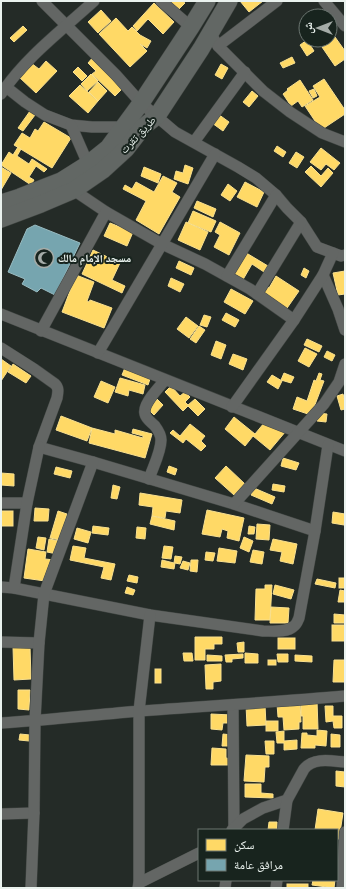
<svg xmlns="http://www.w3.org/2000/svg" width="346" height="889" font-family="'Varela Round','Noto Naskh Arabic',sans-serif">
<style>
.homes{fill:#ffd966;stroke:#f9e08f}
.public{fill:#76a5af;stroke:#99bcc2}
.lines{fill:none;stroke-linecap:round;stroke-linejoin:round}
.street-casing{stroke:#414643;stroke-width:12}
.primary-casing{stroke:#414643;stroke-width:18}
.street{stroke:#636664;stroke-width:11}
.primary{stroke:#626764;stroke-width:17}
.labels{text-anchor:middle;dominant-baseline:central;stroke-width:4;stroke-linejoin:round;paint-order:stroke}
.street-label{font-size:11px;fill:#eaf2ee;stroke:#18241e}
.poi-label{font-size:11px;font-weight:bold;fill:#eaf2ee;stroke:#18241e;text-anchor:start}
</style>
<rect width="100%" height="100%" fill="#242b27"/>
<g class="homes">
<path d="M164,1H182L185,3L176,12Z"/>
<path d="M240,1H263L249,12Z"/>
<path d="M154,3L174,22L163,34L148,19L137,31L133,26Z"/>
<path d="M101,10L111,21L98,33L88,22Z"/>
<path d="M116,18L128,31L132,27L140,35L151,41L147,48L140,44L147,51L130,67L99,34Z"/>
<path d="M23,26L27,30L14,42L10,38Z"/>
<path d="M335,37L345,51V59L335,66L322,47Z"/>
<path d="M307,40L314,51L307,56L300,45Z"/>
<path d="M94,56L125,86L115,96L92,74L96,71L88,63Z"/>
<path d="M292,57L295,63L283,68L280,63Z"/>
<path d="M46,61L57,71L36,93L19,77L31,63L39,69Z"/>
<path d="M221,64L228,68L222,79L215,75Z"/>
<path d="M78,67L87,76L82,81L73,72Z"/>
<path d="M91,74L98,81L87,91L81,84Z"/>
<path d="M324,79L345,110V114L321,130L305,106L320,97L313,86Z"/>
<path d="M300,80L313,100L302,107L298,101L291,106L283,94L288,90L287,89Z"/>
<path d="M98,82L107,91L98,101L89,92Z"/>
<path d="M80,85L98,101L88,113L69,96Z"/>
<path d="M314,89L317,96L313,98L309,91Z"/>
<path d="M252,91L258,96L249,107L243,102Z"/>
<path d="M30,111L35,115L23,131L18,128Z"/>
<path d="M218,114L229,122L223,131L212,123Z"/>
<path d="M44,122L71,138L52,168L14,145L22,133L30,138L35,129L38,131Z"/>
<path d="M277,146L286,152L283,157L274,151Z"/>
<path d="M18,147L21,149L17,156L29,164L32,159L47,169L44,172L36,166L29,177L34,180L31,185L1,165L9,152L13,155Z"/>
<path d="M321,148L340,163L334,170L326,164L321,170L310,162Z"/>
<path d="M296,152L304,157L297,168L289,163Z"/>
<path d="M185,165L193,168L188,184L174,179L176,171L183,173Z"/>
<path d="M311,166L321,176L328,168L333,173L321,187L305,172Z"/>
<path d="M1,167L11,173L1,190Z"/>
<path d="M144,167L161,174L158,183L141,176Z"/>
<path d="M163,176L177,183L172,192L180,197L159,234L136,220L146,201L123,189L125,185L132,189L136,182L154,192Z"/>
<path d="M245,182L264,192L257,207L237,197Z"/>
<path d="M228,184L237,191L230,201L221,195Z"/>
<path d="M197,201L216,209L213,217L194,208Z"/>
<path d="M193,211L216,221L211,232L188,223Z"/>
<path d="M186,222L208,232L200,250L178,240Z"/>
<path d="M220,222L240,233L229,255L214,247L220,235L215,232Z"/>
<path d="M110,223L133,232L127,246L104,236Z"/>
<path d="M93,250L120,263L112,280L125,286L122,293L82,274Z"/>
<path d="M243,251L268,266L264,272L252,264L241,283L229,276Z"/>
<path d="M179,261L194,268L191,275L176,268Z"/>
<path d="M304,268L309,271L306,278L301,275Z"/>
<path d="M345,271V294L338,295L333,273Z"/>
<path d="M76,275L94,282L87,301L89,302L90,300L112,308L104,328L62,312Z"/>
<path d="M276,276L299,291L285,311L258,293L264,284L269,288Z"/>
<path d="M171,278L184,284L180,292L168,286Z"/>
<path d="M231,289L253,301L245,314L224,302Z"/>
<path d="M226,313L239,320L235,327L222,320Z"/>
<path d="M204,315L211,317L207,327L200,325Z"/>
<path d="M186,317L198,326L189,338L177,329Z"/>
<path d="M199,326L205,330L196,343L190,339Z"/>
<path d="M307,339L322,346L319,352L304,345Z"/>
<path d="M216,341L226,345L221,359L211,355Z"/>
<path d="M305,348L317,354L309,367L298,361Z"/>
<path d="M327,351L335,355L332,361L324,357Z"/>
<path d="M233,354L247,359L243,370L229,364Z"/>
<path d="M1,359L11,366L1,381Z"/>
<path d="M128,360L153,370L148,385L122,375Z"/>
<path d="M13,364L31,376L26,383L8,372Z"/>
<path d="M284,373L294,377L291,383L281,380Z"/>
<path d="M319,373L322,374L320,380L324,381L311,415L293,409L297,397L307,401L314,380L316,381Z"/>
<path d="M272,375L282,381L278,389L267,382Z"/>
<path d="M120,378L145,385L143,394L129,390L128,396L115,392Z"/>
<path d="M101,381L115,387L108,403L94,397Z"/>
<path d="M171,386L180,396L185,392L190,397L185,402L188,405L195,399L205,409L198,416L188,406L183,411L165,392Z"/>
<path d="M343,394L345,402V409L341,410L337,396Z"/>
<path d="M157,399L163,405L154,415L148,409Z"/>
<path d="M317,413L327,414L326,422L317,421Z"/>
<path d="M61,416L92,428L87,441L56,430Z"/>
<path d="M234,417L255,434L269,417L286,431L270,450L253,436L245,446L225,429Z"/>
<path d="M190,424L205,436L201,441L206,446L201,451L186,439L183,443L170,433L173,430L180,436Z"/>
<path d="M92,428L115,434V430L143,438V436L132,433L133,429L152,434L145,458L89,443Z"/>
<path d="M283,458L299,463L296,470L281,466Z"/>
<path d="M169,466L177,469L175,475L167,472Z"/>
<path d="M226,466L245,484L234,495L215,478Z"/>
<path d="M56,467L72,471L70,478L54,474Z"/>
<path d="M1,473L14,474V486L1,485Z"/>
<path d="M273,484L285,486L284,492L272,490Z"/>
<path d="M113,485L120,487L117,499L111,498Z"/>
<path d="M254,488L275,497L272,504L251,495Z"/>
<path d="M140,493L182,500L180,513L166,511L165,518L152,516L153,507L139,505Z"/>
<path d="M35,508L49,509L48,521H34Z"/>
<path d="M207,510L244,518L239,541L227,538L228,531L222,529L220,537L202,534Z"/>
<rect x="1" y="511" width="12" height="15"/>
<path d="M58,511L67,514L60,540L50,538Z"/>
<path d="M333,512L345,514L344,525L332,523Z"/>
<path d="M152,516L175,521L174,530L150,524Z"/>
<path d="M257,524L270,525L269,540L256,539Z"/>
<path d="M93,526L109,528L108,535L92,533Z"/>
<path d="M249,526L255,527L254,534H248Z"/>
<path d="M137,527L146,528L145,539L136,538Z"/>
<path d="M77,528L91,532L88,543L74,539Z"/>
<path d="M38,537L46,538L44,550L36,548Z"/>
<path d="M244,537L253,541L249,552L240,548Z"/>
<path d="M49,539L60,541L57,554L47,552Z"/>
<path d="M273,539L297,544L293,564L280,561L282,552L270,550Z"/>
<path d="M73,546L86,548L84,558L115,564L111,580L101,578L104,567L70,560Z"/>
<path d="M164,546L173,547L171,559L162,558Z"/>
<path d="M219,548L237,551L235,563L217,561Z"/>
<path d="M28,549L46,552L45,559L55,560L52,582L24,578Z"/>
<path d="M253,550L264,552L262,564L250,562Z"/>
<path d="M206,552L215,553L213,561L205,560Z"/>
<path d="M175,556L182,557L180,564L175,563L174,569L161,567L162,560L174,563Z"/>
<path d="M191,560H198L197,572L190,571Z"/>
<path d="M183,561L190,563L188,570L180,568Z"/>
<path d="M129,575L138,577L137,583L127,581Z"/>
<rect x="339" y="578" width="6" height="10"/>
<path d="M317,579L336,583L335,588L315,584Z"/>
<path d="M265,585H272L270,620H255L256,589H265Z"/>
<path d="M275,585L294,590L291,599L273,594Z"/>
<path d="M127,587L135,590L133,595L125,593Z"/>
<path d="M340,590L345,591V602H338Z"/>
<path d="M271,607L289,608L288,623H270Z"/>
<path d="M334,614L345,615V623H334Z"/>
<rect x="332" y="625" width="13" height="16"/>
<path d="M195,637H222V644H214V649H205V660H195Z"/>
<rect x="278" y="638" width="17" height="11"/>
<path d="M244,642V652H238L237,643Z"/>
<path d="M13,647H30L31,679L14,680Z"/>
<path d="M183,653H192L193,661H184Z"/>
<path d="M245,653L258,654V663H245Z"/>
<path d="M243,654V658L232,659V662H226L225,655Z"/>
<path d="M277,654H288V662H278Z"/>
<path d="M207,655L222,656V661H207Z"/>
<path d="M295,655L312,656V662L295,661Z"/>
<rect x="268" y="660" width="8" height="5"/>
<path d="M334,660H345V682H333Z"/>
<path d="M221,664V681L213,682V689H206L205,665Z"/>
<rect x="155" y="669" width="6" height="14"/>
<path d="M18,690H30L29,710L18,709Z"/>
<path d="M317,701L318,729H303V716H301V702Z"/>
<path d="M300,703L301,722H299V729L284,730L283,717H278L277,704Z"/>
<path d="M246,705H265L266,725L247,726Z"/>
<path d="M325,706H333V716H342V728H334L333,721L326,722Z"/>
<path d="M211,714L232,715V723H223L222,730L211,729Z"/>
<rect x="266" y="721" width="12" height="10"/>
<path d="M317,730L327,731L326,746L315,745V748H301L302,733H307V735L317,736Z"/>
<path d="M284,731V741L297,740V749L284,750V743H277L276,732Z"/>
<path d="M20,734L30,735L29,741L19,740Z"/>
<path d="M223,734L232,735L231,746H222Z"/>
<path d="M331,734L340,735V747H331Z"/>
<path d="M265,741H274V754H266Z"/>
<path d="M212,748L226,749V758L231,759V765H211Z"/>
<path d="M246,755L269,756V767H265L264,782L244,781Z"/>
<path d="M336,771L345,772V787L336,786Z"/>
<path d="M245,784H261V793L273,794V798L245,797Z"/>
<path d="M318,809L343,813L339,839H337V830H315Z"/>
<path d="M269,822H277V830H268Z"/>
<path d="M313,880H335L334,888L312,885Z"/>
<rect x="287" y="884" width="21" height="4"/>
</g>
<path class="public" d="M35,225L80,243L55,295L41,288L37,292L22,284L25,279L8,272L27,229Z"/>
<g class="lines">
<g class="street-casing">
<g id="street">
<path d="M42,1L116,75L141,103L175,132L238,167L256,178L276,195L287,208L301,222L317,247L341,256L345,255"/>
<path d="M161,1L191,27"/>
<path d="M324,1L345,26"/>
<path d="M211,34L218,46L263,91L290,112L322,133L345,142"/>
<path d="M218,46L277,1"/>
<path d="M6,87L25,102L45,115L71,125L92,127H124"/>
<path d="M1,94C26,57 61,31 94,1"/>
<path d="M71,125L88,164"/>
<path d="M194,142L245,72"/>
<path d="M69,187L106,212L162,244L205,264L250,289L294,320"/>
<path d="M323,275L338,309L345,330"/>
<path d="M227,276L276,195"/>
<path d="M257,294L301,222"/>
<path d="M1,314L345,451"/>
<path d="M41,331L106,212"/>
<path d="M1,348L34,369L55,384C59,388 58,392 57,398L39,447L93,462L234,504L315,531"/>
<path d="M98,353L215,154"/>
<path d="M232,407L294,320L323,275L333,253"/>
<path d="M149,479C153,467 161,452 161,440C161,434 158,430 155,426C151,422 146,419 145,414C142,404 159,388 165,380"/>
<path d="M1,503H27"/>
<path d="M234,504L324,404L339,382L345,364"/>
<path d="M1,587L14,588L150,615L263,631C273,631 287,633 294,626C297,624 298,620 299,618L315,531L328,445"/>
<path d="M14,588L27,503L39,447"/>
<path d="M1,642L39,643"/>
<path d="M233,705L234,830"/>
<path d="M1,723C47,720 93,715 140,711C208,706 277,702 345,696"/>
<path d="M1,814L34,813"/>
<path d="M232,830L243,819L263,808L287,800L304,769C314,757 331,761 345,762"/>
<path d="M283,830L287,800"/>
<path d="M139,883L199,853"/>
<path d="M31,888L34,813L35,721L39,643L44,594L93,462"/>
<path d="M138,888L139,883V711L150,615"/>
<path d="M225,888L226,880"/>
<path d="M276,888L277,880"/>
<path d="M342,888L345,832"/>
</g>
</g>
<g class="primary-casing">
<g id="primary">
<path d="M1,203L20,197L61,181L88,164L108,148L141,103L191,27L207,1"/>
<path d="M1,219L41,204L74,190L103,170L126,149L143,127L157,116L201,49L229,1"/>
</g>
</g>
<use href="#street" class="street"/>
<use href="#primary" class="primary"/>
</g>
<defs>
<g id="mosque-ring" transform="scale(1)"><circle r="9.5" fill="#18241e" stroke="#a5aca8" stroke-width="1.5"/><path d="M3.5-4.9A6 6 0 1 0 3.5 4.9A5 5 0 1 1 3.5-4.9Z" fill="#a5aca8"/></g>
</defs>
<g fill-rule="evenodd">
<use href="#mosque-ring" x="44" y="258"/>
</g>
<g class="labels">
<g class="street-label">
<text transform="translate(138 135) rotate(-47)">طريق تقرت</text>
</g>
<g class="poi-label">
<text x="58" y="258">مسجد الإمام مالك</text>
</g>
</g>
<rect width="346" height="889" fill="none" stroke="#eaf2ee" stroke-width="4"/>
<rect x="198" y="829" width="140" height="52" fill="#18241e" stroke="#6c7671"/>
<rect x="206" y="839" width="20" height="12" fill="#ffd966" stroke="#6c7671"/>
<text x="234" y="849" font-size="12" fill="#eaf2ee">سكن</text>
<rect x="206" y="859" width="20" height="12" fill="#76a5af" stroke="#6c7671"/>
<text x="234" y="869" font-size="12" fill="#eaf2ee">مرافق عامة</text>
<g transform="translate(318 28) rotate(270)"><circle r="19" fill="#18241e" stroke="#6c7671"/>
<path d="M0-3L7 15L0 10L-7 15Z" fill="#a5aca8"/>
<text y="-6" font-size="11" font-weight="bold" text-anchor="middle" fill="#eaf2ee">ش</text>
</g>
</svg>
